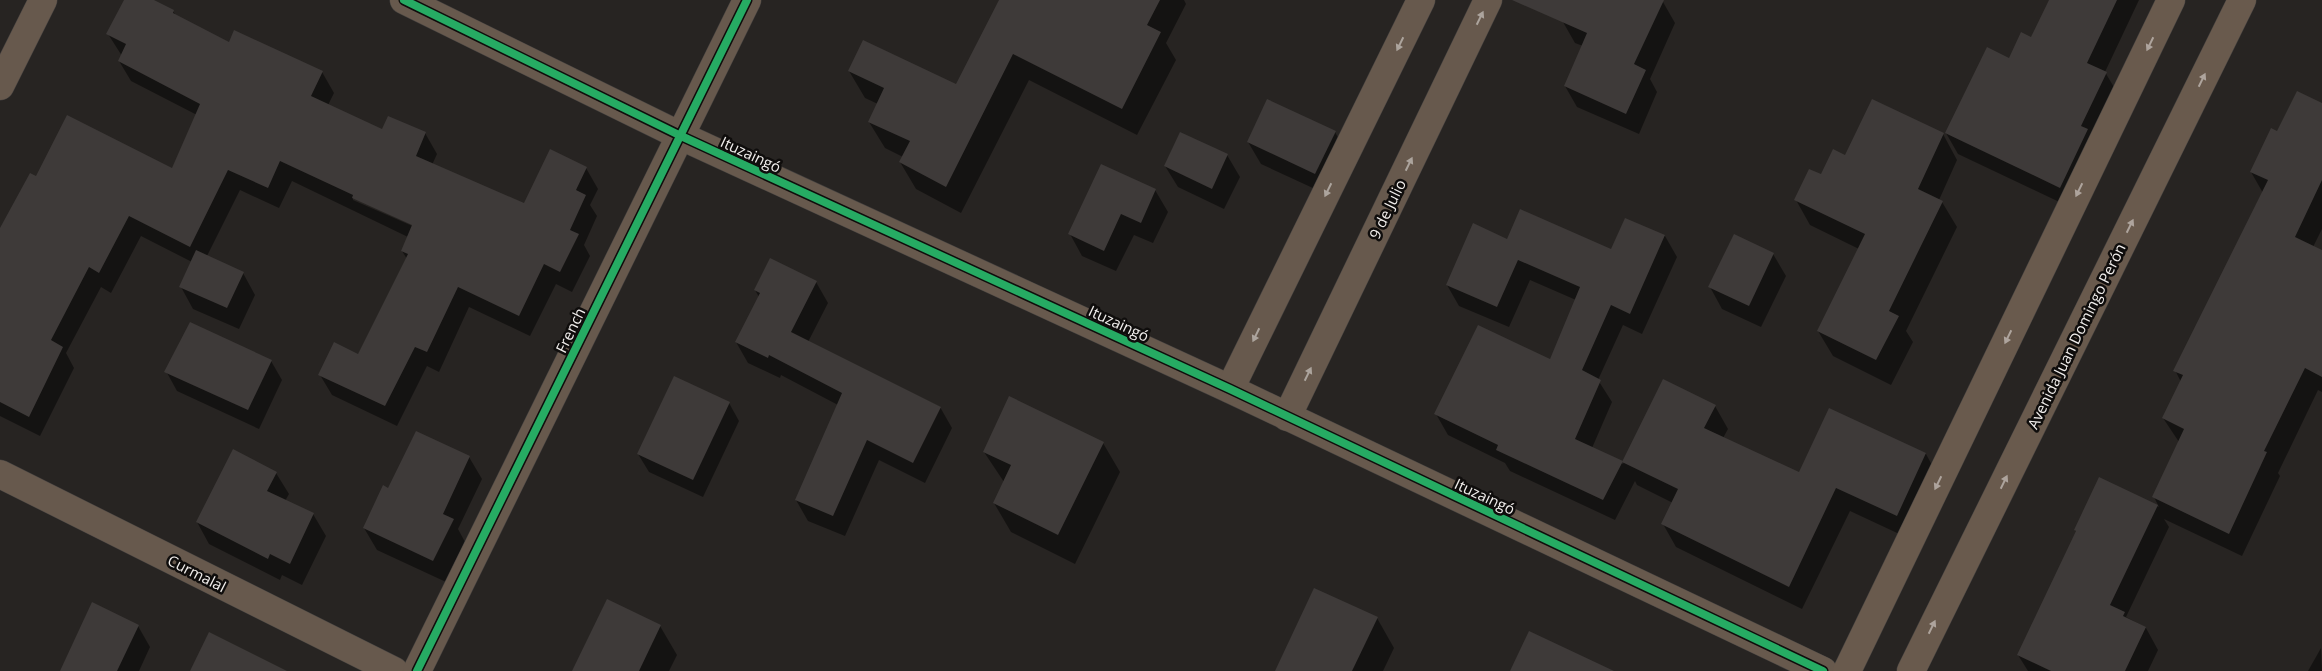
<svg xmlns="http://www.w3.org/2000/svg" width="2322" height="671" font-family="'Open Sans',sans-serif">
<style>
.shadow{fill:#0007;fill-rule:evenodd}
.building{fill:#3e3a39}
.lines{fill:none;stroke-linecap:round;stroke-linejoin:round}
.street-casing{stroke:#43403f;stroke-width:29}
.secondary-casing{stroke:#43403f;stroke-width:29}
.street{stroke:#67594d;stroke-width:28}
.secondary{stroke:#695a4d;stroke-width:28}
.cycleway-casing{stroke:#0f0d0c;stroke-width:11}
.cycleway{stroke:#26ab63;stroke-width:8}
.oneway{fill:#aca49d}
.oneway2{fill:#aea49d}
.labels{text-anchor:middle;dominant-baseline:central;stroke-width:5;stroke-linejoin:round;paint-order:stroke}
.street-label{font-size:15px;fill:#f2efed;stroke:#0f0d0c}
</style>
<rect width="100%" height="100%" fill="#272422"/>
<g class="shadow">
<path d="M126,0H151L173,11L176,16L230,43L322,72L334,93L328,105L383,131L425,133L437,154L432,165L524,205L586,168L598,189L590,205L597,216L584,245L590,256L572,292L556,284L530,336L469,307L439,372L427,366L397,426L332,395L320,375L358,355L407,259L402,251L408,237L292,181L279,208L240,190L207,256L243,273L255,295L239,329L193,309L181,287L192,262L141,236L111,293L101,287L66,353L74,368L40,436L0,416V230L36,178L172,170L197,115L131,81L119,61L122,56L108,34ZM353,197L418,226L417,228L353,200Z"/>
<path d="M1001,0H1184L1186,4L1166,43L1176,60L1137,135L1029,80L961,213L916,189L900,162L903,157L885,148L869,122L878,104L865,98L849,71L956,86Z"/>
<path d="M1573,0H1659L1663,2L1675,23L1650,79L1657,92L1639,134L1577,107L1565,86L1583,46L1575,43L1563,22Z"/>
<path d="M2050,0H2139L2105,72L2118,94L2072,208L1958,154L1946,133L2009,60L2032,38Z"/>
<path d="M2322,104V229L2313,247L2322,251V392L2318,390L2278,473L2280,476L2242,556L2164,519L2169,527L2126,617L2146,628L2158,650L2148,671H2028L2018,655L2077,533L2075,530L2099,479L2159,507L2154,497L2179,442L2163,418L2181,382L2175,370L2263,193L2251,172L2278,133Z"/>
<path d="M1335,132L1347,154L1328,195L1261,164L1248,142Z"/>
<path d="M1943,134L1957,160L1939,200L1942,202L1957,227L1906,331L1913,342L1891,385L1833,356L1818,331L1859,249L1810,225L1796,200L1821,175L1846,156Z"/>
<path d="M1227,155L1240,177L1224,209L1178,187L1165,166Z"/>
<path d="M1155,190L1168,212L1153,243L1134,235L1116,271L1082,256L1070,234Z"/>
<path d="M1625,219L1665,236L1677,257L1642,334L1623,325L1598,380L1612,402L1592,448L1623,464L1664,381L1715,406L1728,429L1723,438L1799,474L1830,410L1926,454L1939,478L1910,539L1850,511L1802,609L1676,547L1663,524L1673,503L1637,485L1635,481L1615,520L1510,471L1505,463L1448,435L1436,414L1550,360L1576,300L1530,280L1509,327L1459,306L1447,285L1508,240L1611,251Z"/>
<path d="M1735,236L1773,254L1786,276L1761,327L1722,309L1710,287Z"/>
<path d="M816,282L828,303L808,342L940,407L952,428L925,483L879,460L845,536L808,521L796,500L838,405L781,375L780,378L748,363L736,342L759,297L755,290Z"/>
<path d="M271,361L282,380L259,429L177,391L166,371Z"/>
<path d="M729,403L739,421L703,497L649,472L638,454Z"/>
<path d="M1103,443L1120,472L1075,564L1011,532L994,503L1004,482L984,452Z"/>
<path d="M469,457L482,479L458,529L465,542L446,582L377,550L364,528L389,490Z"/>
<path d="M276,473L289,494L285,501L313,514L326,536L302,585L282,575L280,580L209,544L197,522Z"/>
<path d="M1377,618L1394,648L1383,671H1276Z"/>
<path d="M138,626L150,647L139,671H61Z"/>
<path d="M660,626L677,655L669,671H577Z"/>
<path d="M2321,648L2322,671H2308Z"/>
</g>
<g class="building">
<path d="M124,0H154L174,10L173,13L229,42L234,30L323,71L311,96L382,129L388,116L426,132L416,156L524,203L550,149L587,167L576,190L586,195L570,230L579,234L560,272L544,264L519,316L458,287L427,352L415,347L385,406L318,375L334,342L358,354L408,254L401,251L412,225L352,198L353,195L280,161L268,188L228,170L190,247L129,216L99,273L89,267L51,340L63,347L29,417L0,402V228L30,173L36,176L67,115L172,168L200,104L118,61L126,44L106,34Z"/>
<path d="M999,0H1160L1147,25L1161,32L1122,109L1013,54L946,187L899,162L910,141L868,122L884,88L848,71L863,40L956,84Z"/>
<path d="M1512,0H1664L1634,64L1646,70L1626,114L1564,86L1587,33Z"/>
<path d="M2049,0H2117L2087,63L2107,72L2081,126L2088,129L2060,188L1945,133L1987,47L2009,58L2021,32L2031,37Z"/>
<path d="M2297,91L2322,103V180L2295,237L2322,250V377L2305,368L2264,451L2267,452L2229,534L2152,497L2184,429L2162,418L2183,375L2173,371L2268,180L2250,172L2271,128L2277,131Z"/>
<path d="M1267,99L1336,131L1315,174L1247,142Z"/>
<path d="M1872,99L1944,133L1918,189L1943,201L1889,311L1899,316L1876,360L1817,331L1865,234L1794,200L1809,169L1821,174L1833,149L1845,155Z"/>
<path d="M1180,132L1228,154L1212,189L1164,166Z"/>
<path d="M1101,164L1156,189L1141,223L1121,214L1104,251L1068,234Z"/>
<path d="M1520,209L1611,249L1625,218L1665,235L1630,314L1611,305L1582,370L1601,380L1575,439L1623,461L1603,500L1496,450L1498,445L1434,414L1478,325L1550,359L1580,287L1518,260L1497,307L1446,285L1473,223L1507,239Z"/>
<path d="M1734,234L1774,253L1749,306L1708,287Z"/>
<path d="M196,250L244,272L227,308L179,287Z"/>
<path d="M770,258L817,281L791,332L941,407L913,463L867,440L833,516L795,500L842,393L769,355L768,358L735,342L760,293L754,290Z"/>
<path d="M190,322L272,360L248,410L164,372Z"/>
<path d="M674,376L730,402L693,480L637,454Z"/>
<path d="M1663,379L1716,405L1704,428L1799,472L1829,408L1926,453L1897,516L1836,488L1789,587L1661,524L1678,489L1622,462Z"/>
<path d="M1009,396L1104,442L1058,535L993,503L1011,465L983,452Z"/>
<path d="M416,431L470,456L443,514L454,519L433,561L363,528L383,485L388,488Z"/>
<path d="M233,449L277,472L267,491L314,513L290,564L270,554L268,559L196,522Z"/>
<path d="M2099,477L2158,505L2110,605L2125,612L2123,616L2146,627L2125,671H2051L2017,655L2076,531L2074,530Z"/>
<path d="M1314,588L1378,617L1352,671H1275Z"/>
<path d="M607,599L661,625L639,671H572Z"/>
<path d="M92,602L139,625L117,671H60Z"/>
<path d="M1529,631L1614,671H1510Z"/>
<path d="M209,632L287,671H190Z"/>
</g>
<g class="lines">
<g class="street-casing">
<g id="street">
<path d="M404,0L681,136L1230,389L1823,671"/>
<path d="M0,86L43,0"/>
<path d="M1230,389L1421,0"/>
<path d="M1287,417L1488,0"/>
<path d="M0,474L394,671"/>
<path d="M417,671L747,0"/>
</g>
</g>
<g class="secondary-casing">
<g id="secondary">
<path d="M1847,671L2171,0"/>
<path d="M1911,671L2242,0"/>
</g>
</g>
<use href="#street" class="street"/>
<use href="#secondary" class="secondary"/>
<g class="cycleway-casing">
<g id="cycleway">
<path d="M404,0L681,136L1230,389L1823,671"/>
<path d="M417,671L747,0"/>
</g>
</g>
<use href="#cycleway" class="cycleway"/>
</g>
<defs><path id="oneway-solid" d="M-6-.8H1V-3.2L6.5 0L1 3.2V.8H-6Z" transform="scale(1.25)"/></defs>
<g class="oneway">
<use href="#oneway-solid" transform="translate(1480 18) rotate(-64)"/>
<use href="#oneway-solid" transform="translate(1400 44) rotate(116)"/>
<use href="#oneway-solid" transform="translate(1409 164) rotate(-64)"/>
<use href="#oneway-solid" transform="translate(1328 190) rotate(116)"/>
<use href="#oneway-solid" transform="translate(1256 335) rotate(116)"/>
<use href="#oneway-solid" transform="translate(1308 374) rotate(-64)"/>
</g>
<g class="oneway2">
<use href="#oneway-solid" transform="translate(2150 44) rotate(116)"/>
<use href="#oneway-solid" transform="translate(2202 80) rotate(-64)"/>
<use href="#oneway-solid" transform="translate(2079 190) rotate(116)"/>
<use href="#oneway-solid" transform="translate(2130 226) rotate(-64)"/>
<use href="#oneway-solid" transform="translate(2008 337) rotate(116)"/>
<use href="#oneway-solid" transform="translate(2004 482) rotate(-64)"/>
<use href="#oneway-solid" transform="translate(1938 483) rotate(116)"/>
<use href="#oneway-solid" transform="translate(1932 627) rotate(-64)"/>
</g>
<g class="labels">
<g class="street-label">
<text transform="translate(751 154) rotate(25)">Ituzaingó</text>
<text transform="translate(1387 209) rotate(-64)">9 de Julio</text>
<text transform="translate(1119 323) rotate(25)">Ituzaingó</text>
<text transform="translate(570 330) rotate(-64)">French</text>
<text transform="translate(2076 336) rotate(-64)">Avenida Juan Domingo Perón</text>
<text transform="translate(1485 496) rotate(25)">Ituzaingó</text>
<text transform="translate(197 573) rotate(27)">Curmalal</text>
</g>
</g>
</svg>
